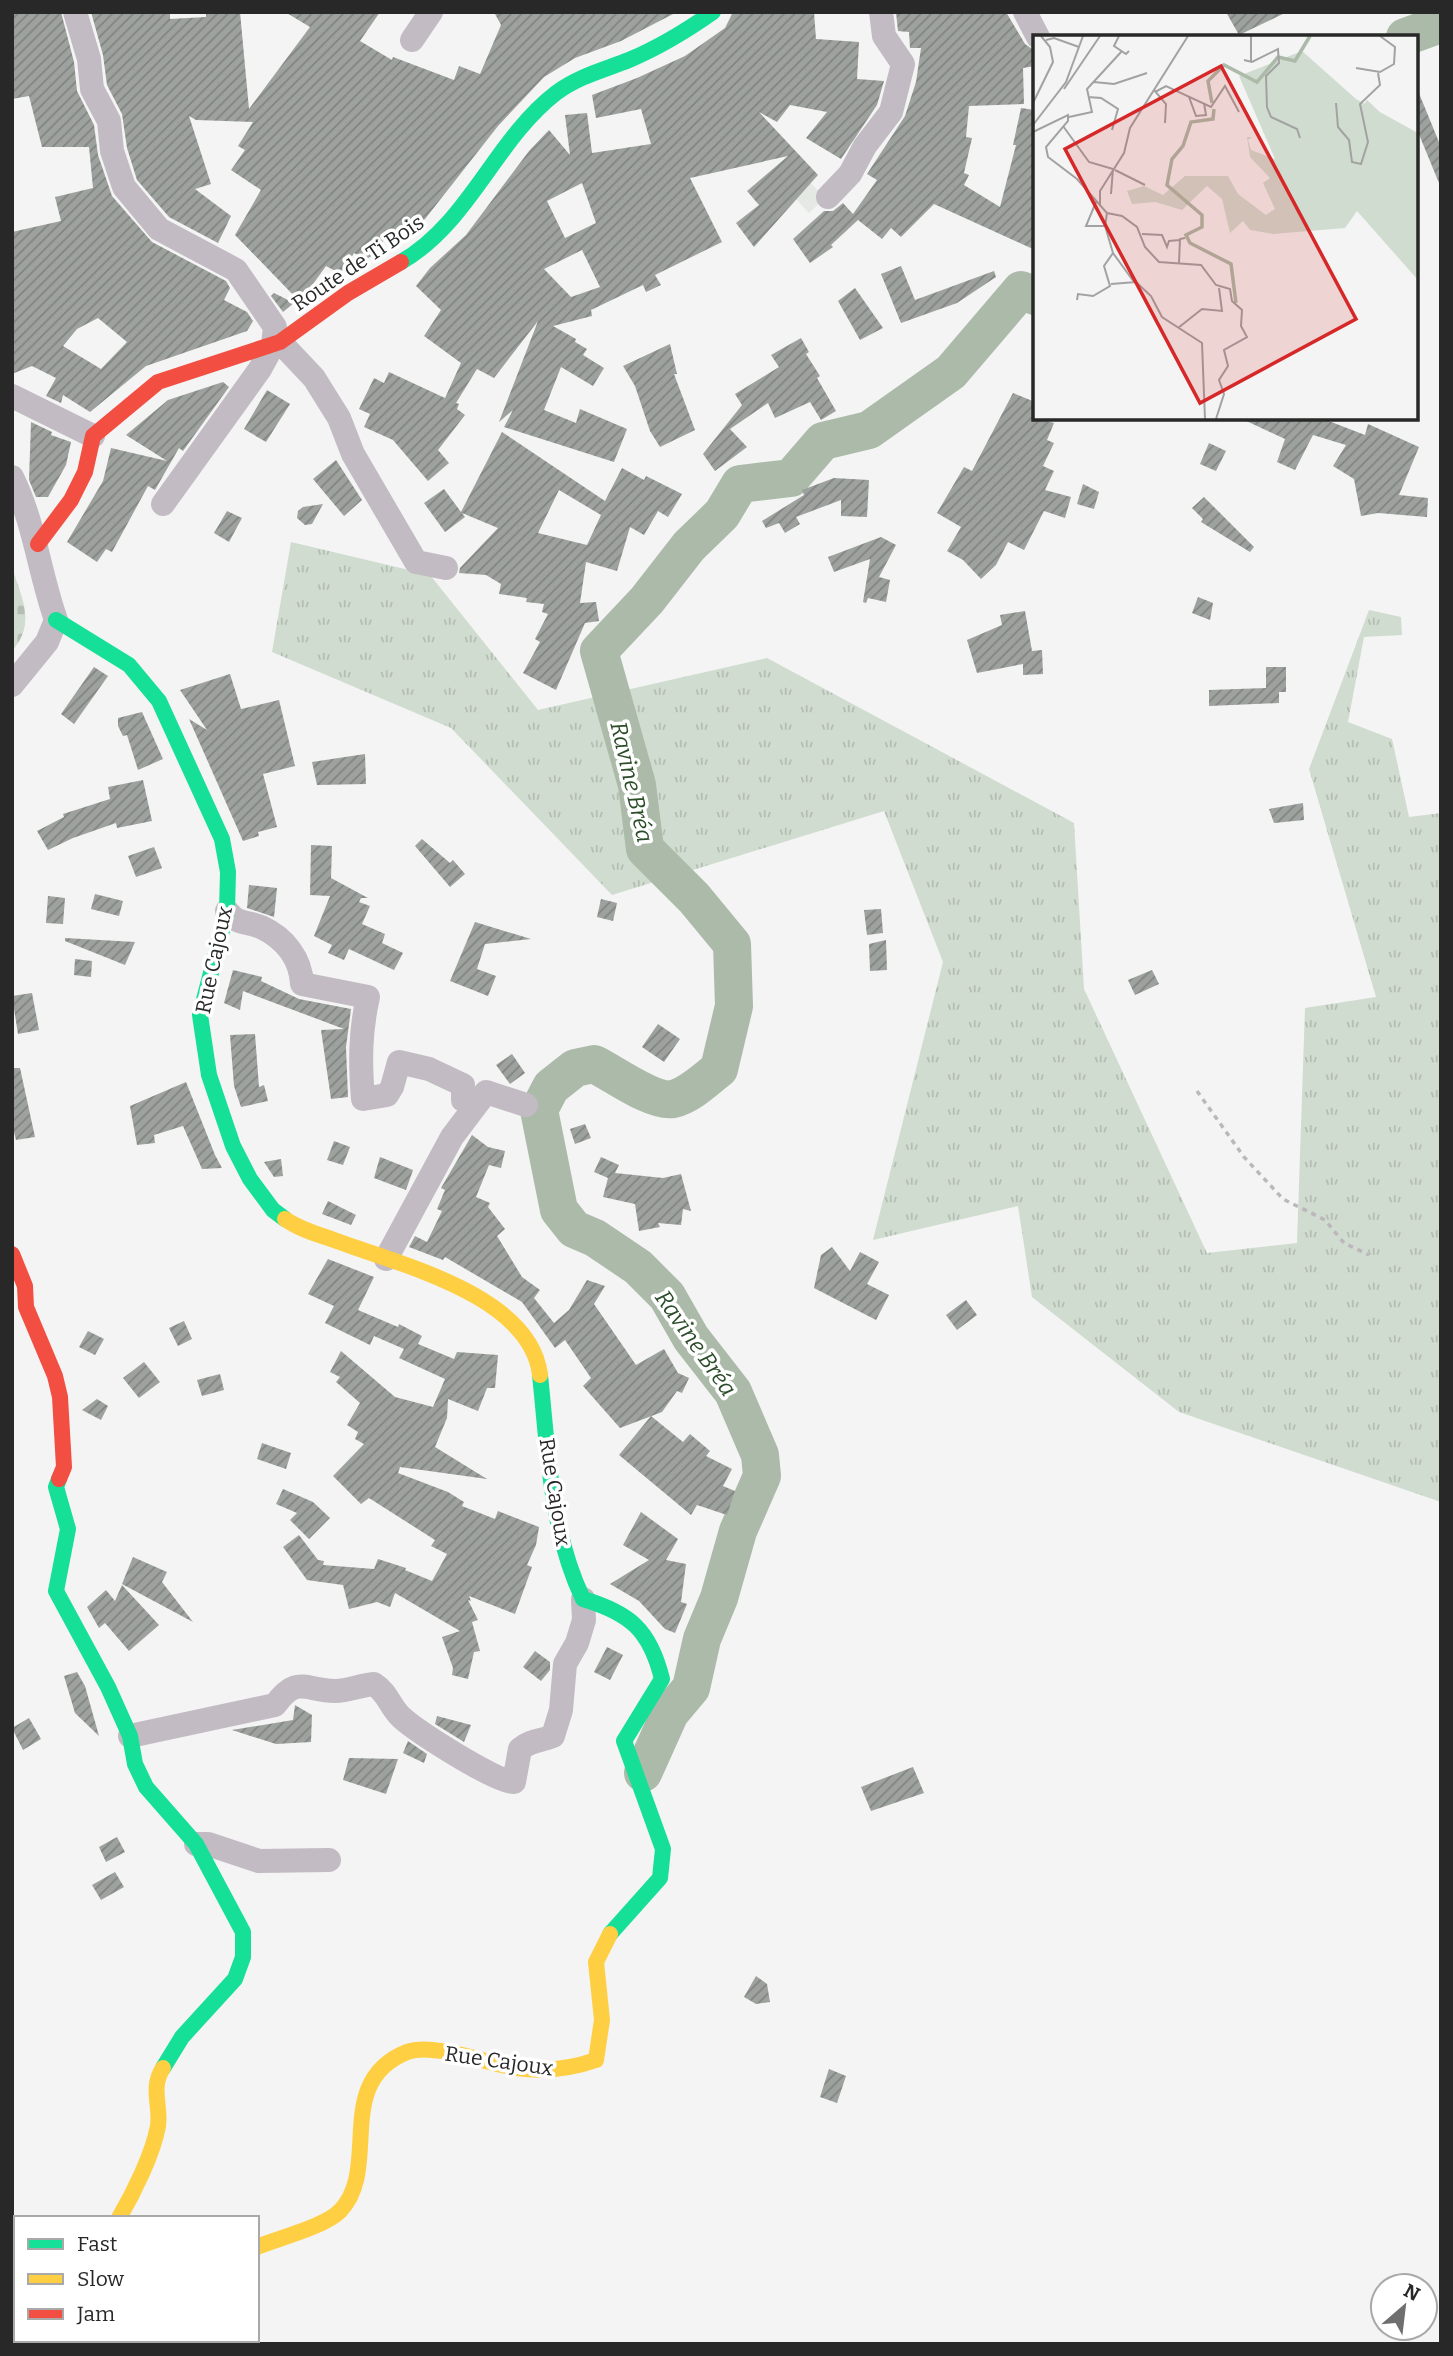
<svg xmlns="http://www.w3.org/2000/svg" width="1453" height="2356" font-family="Bitter,serif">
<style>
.built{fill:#e4e9e3}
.grass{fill:url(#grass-tufts)}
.cemetery{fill:url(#cemetery-stones)}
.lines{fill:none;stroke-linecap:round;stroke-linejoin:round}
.river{stroke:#abbaa9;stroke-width:38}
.building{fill:url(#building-hatch);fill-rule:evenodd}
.path{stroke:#bbb7bb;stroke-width:3.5;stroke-dasharray:5 5;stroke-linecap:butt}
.street{stroke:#c3bbc3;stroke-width:24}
.fast{stroke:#16e098;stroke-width:16}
.slow{stroke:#ffcf43;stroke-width:16}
.jam{stroke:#f24e42;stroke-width:16}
.labels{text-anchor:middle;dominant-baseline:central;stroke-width:7;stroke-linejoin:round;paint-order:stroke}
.street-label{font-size:21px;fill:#272827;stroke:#fff}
.water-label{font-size:23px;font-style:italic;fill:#2b4c28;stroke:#fff}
.inset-river{fill:none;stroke:#abbaa9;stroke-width:3.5}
.inset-road{fill:none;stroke:#a1a2a1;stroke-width:2}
.view{fill:#d62828;fill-opacity:0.15;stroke:#d62828;stroke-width:3.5}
.inset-edge{fill:none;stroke:#272827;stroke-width:3.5}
</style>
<defs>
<pattern id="grass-tufts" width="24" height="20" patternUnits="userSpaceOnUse" patternTransform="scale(1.75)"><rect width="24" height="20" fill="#d0dccf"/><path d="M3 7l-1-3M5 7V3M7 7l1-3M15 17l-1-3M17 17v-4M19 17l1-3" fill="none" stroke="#b3bdb2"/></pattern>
<pattern id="cemetery-stones" width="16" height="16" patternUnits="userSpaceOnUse" patternTransform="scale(1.75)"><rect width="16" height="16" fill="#d0dccf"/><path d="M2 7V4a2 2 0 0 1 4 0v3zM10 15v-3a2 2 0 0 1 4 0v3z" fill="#b3bdb2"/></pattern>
<pattern id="building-hatch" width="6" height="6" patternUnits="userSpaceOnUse" patternTransform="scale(1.75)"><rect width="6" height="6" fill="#9ea29e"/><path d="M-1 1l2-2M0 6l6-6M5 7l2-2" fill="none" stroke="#818481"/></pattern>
</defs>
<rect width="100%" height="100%" fill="#f3f4f3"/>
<path class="built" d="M796,168L825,198L809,213L781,183Z"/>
<path class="grass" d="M291,542L430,575L538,710L767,658L1074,823L1084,989L1207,1253L1297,1243L1305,1008L1376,997L1309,769L1369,610L1401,617L1402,635L1364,637L1348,722L1392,739L1409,817L1441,813V1502L1179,1412L1032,1297L1018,1206L873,1240L943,962L884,811L612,895L451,728L272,652Z"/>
<path class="cemetery" d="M12,567C21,597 37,623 12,651Z"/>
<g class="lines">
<g class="river">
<path d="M1405,37L1441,24"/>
<path d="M643,1773L670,1713L691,1688L702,1639L719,1598L738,1531L762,1476L760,1455L733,1392L691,1338L667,1296L638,1267L595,1238L574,1229L559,1210L539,1110L551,1087L575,1068L594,1064C613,1073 653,1103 673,1099C690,1095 706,1079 719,1069L734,1006L732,944L694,898L645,849L637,785L599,651L647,600L689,546L722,514L740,484L791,478L823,441L869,430L951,372L1021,290L1035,296"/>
</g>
</g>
<g class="building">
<path d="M12,12H61L74,62L77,91L94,125L98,155L112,196L152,242L226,281L230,288L224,300L247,312L253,321L247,331L146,366L90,412L63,395L61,403L46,396L56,378L32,366L12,374V232L61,221L55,197L93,188L89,147H42L29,96L12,99ZM98,318L127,342L101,369L63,346L77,329Z"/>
<path d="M91,12H170V19L206,17V12H240L249,109L310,27L285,12H380L360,41L392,60L393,57L454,80L459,66L480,74L501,25L494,12H677L621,41L575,58L544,77L498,126L425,219L393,244L385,238L376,254L366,259L354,253L341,274L326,266L300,302L235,235L261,190L231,170L245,150L238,146L253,122L196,120L189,116L211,184L195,189L231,216L218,243L169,217L137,180L127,148L122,114L107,85L103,55Z"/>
<path d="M733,12H814L816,39L859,42L857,79L884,81L877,105L841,159L806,138L827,112L790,105L777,122L759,112L818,175L754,247L736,223L759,205L747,191L788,156L690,178L722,242L655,275L661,285L646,292L643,285L591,310L592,316L553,326L576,339L575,342L587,349L583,355L604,368L593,386L561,367L544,410L576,423L580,409L627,429L614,462L504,427L513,410L499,422L538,321L494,378L477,369L456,403L459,404L457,409L465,415L438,450L449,463L428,481L393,440L364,427L370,414L359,409L374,378L384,383L389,372L445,398L461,363L424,336L441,310L416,286L430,268L466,235L529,151L549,130L570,155L565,115L587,113L592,153L651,144L641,109L596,118L592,95L637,78L685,56L725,28ZM582,183L596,223L565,238L547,201ZM582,250L600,287L571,297L544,269Z"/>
<path d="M896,12H1006L1025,44L1035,51V66L1023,68L1024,104L969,106L966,137L972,138L964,173L969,175L964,185L1000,207L1016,145H1013L1021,108L1035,110V250L934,204L901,237L891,228L882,239L858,220L831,245L833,247L810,263L793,239L824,211H833L843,203L853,214L877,180L867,174L905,116L916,82L921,48H910L909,32L898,31Z"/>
<path d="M1226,12H1287L1239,35Z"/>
<path d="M1416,86L1441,147V188L1416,127Z"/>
<path d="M901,266L915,300L994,271L996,277L957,303L901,323L881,274Z"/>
<path d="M855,288L883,328L860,340L838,301Z"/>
<path d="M274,293L294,303L283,312L271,296Z"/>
<path d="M801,338L809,352L806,354L820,376L817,378L836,411L821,420L810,402L775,418L768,403L730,429L747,447L715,471L703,454L742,405L735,394L779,367L771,355Z"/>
<path d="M670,344L677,374H674L695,430L660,447L650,431L635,386L623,366Z"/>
<path d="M223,382L229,387L183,451L179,448L155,490L148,486L112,552L106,549L97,562L67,542L103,481L111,448L167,461L126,435L168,400Z"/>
<path d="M267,390L290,404L266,442L244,429Z"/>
<path d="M1013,393L1035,402V418L1054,423L1047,440L1054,443L1043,466L1054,471L1045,490L1071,497L1065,518L1044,511L1024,550L1008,542L996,565L981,579L963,560L947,551L961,527L937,513L964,467L972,471Z"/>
<path d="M1240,418H1321L1365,435L1368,424L1419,447L1399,495L1428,498L1427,517L1378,513L1361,516L1354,479L1333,466L1346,445L1313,435L1295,470L1277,462L1285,439Z"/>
<path d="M31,422L52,432L51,435L71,442L66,465L48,497H36L29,480Z"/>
<path d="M502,432L605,501L622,468L644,480L646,476L682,494L668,517L658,511L644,535L630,527L617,571L586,562L580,603L596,602L599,621L585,623L556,690L523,673L540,642L535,639L548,614L542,612L544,604L526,602L527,598L499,594L501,584L486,575L459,573L460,568L498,528L462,513L465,517L445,532L424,503L444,489L461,512ZM559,490L601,515L587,545L538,533Z"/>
<path d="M1209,443L1226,451L1216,471L1200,464Z"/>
<path d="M336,460L362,500L344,516L313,479Z"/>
<path d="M834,478L869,480L867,517L841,516V500L796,517L800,524L785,533L779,523L766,528L762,521L804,495L802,490Z"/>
<path d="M1083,484L1099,492L1094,509L1077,504Z"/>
<path d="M1204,497L1254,547L1250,552L1201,522L1203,519L1192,508Z"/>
<path d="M323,504L312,524L305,525L297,518L298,511L303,507Z"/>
<path d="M227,511L242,518L229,542L214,533Z"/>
<path d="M881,537L896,545L879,577L890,580L886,602L868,598L866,603L863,602L870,559L834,572L828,557Z"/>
<path d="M1198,597L1213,603L1210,620L1192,613Z"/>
<path d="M1025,611L1032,651L1042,650L1043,674L1023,675V664L977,673L967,640L1002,625L1000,615Z"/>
<path d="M94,667L108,676L74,724L61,714Z"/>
<path d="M1266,667H1286V692H1279V703L1209,706V690L1266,688Z"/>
<path d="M230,674L241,709L279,700L295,766L263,774L277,827L258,832L259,836L243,841L189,719L207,730L180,690Z"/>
<path d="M142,712L163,759L138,770L127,735L123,736L118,726V718Z"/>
<path d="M365,754L366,784L317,785L312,762Z"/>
<path d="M143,780L152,821L117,828L116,823L73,838L48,850L37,831L64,817L63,814L110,799L108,787Z"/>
<path d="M1303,803L1304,820L1274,823L1269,809Z"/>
<path d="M422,839L450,863L453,860L465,874L450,887L415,846Z"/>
<path d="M311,845L332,846L331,878L368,898H361L359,902L370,906L362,924L385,934L382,943L403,953L394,970L349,949L344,960L328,953L332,945L314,936L330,896L310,895Z"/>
<path d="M154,847L162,868L136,877L128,856Z"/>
<path d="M249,885L277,888L274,917L247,908Z"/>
<path d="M95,894L123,901L119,916L91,909Z"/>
<path d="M48,896L65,898L63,924L46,923Z"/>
<path d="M601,899L617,903L613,921L597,917Z"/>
<path d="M881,909L883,933L867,935L864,910Z"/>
<path d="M475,922L531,939L485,944L477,969L496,976L488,996L450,981Z"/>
<path d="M65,938L135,942L125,965L65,941Z"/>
<path d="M886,940L887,970L870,971L869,944Z"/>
<path d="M75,959L92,961L91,977L74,975Z"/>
<path d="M233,970L262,977L261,981L299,999L351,1009L346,1047L348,1097L331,1099L321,1030L344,1029L243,991L240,1010L224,1003Z"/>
<path d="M1152,970L1159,984L1135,995L1128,980Z"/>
<path d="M32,993L39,1030L18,1034L12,996Z"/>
<path d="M658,1024L680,1039L664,1062L642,1047Z"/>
<path d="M255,1034L259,1087L264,1085L268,1101L241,1107L234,1086L230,1035Z"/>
<path d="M512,1054L525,1073L510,1084L496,1065Z"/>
<path d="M12,1068H20L35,1137L16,1140L12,1124Z"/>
<path d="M186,1082L215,1155L222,1168L202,1169L183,1126L154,1135L155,1143L137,1145L130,1106Z"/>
<path d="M585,1124L591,1138L575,1144L570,1129Z"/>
<path d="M472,1135L488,1147L505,1151L501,1168L489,1165L476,1197L490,1203L488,1207L505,1229L497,1236L522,1277L540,1290L534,1298L554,1323L569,1310L587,1280L605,1286L594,1304L636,1365L664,1349L678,1373L689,1378L682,1393L677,1391L662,1412L620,1428L583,1386L591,1378L565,1340L555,1348L522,1302L445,1257L443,1260L409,1247L415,1236L427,1242L442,1211L437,1209L445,1190L441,1188Z"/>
<path d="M334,1141L350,1147L343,1165L327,1160Z"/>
<path d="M380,1157L413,1170L406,1190L374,1178Z"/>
<path d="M601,1157L619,1165L615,1173L663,1178L681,1174L691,1211L683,1209L681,1225L658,1223L660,1227L639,1231L635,1204L603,1197L608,1178L594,1172Z"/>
<path d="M281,1159L283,1176L274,1177L264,1162Z"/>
<path d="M328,1201L356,1215L351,1225L322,1214Z"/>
<path d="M832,1247L850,1271L860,1252L879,1262L867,1284L889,1295L876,1320L814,1288L821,1255Z"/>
<path d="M328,1259L374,1277L358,1310L398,1327L399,1324L422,1336L418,1344L454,1359L457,1352L498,1355L495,1388H487L478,1411L448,1399L447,1418L435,1447L487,1479L400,1467L398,1473L448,1492L464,1502L462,1506L495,1519L498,1511L539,1527L536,1545L527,1565L532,1567L515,1614L469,1596L471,1601L468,1600L478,1620L472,1622L480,1651L474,1652L468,1679L452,1675L453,1668L442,1637L460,1631L395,1593L390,1607L377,1602L349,1609L343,1585L307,1580L283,1547L299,1535L318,1560L324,1561L323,1565L374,1569L378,1559L406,1568L405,1570L432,1581L447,1554L431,1546L435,1540L369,1498L361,1504L333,1476L364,1444L355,1439L358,1432L347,1425L360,1403L336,1382L340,1377L330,1372L341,1351L395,1397L433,1407L445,1379L399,1358L404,1349L374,1336L370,1345L325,1323L334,1306L308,1294Z"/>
<path d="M966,1300L977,1315L957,1330L946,1315Z"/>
<path d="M184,1321L192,1339L178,1346L169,1328Z"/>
<path d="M88,1331L104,1339L95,1355L79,1347Z"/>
<path d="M144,1362L160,1382L139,1398L123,1378Z"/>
<path d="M220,1374L224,1390L202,1396L197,1380Z"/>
<path d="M97,1399L108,1406L101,1420L82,1410Z"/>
<path d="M651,1416L683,1442L690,1434L710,1451L706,1456L732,1469L723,1486L735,1491L727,1515L697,1505L691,1515L619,1455Z"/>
<path d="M262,1443L291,1453L286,1469L257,1459Z"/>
<path d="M283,1489L313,1502L330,1518L309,1539L290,1520L297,1513L276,1504Z"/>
<path d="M641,1512L678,1539L666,1560L686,1564L681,1602L687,1604L675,1633L665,1629L639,1601L610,1584L649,1560L623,1545Z"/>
<path d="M133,1557L167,1572L162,1582L193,1622L122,1584Z"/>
<path d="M122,1585L159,1625L129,1651L105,1623L99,1628L87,1607L106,1590L115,1601Z"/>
<path d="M607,1647L623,1655L610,1680L594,1672Z"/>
<path d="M535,1651L550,1662V1670L541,1681L523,1667Z"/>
<path d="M77,1672L85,1686L99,1736L75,1713L64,1676Z"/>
<path d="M295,1705L312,1715L311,1742L276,1744L232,1730L293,1720Z"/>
<path d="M437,1716L471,1725L464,1742L435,1724Z"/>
<path d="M29,1718L41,1739L23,1750L12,1728Z"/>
<path d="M408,1741L427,1754L424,1763L403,1753Z"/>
<path d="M349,1758L398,1759L386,1794L343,1780Z"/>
<path d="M913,1767L924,1793L871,1811L861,1787Z"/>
<path d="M117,1837L125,1852L106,1862L99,1847Z"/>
<path d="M115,1872L124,1887L101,1900L92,1885Z"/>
<path d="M756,1976L767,1984L770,2002L756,2004L744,1997Z"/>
<path d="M829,2069L846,2076L837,2103L820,2097Z"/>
</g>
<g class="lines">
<path class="path" d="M1197,1091L1244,1157L1283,1199L1325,1220L1344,1243L1369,1255"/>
<g class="street">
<path d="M75,12L89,59L92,89L109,121L112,151L124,187L159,229L236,270L275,327L273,345L260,369L163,504"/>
<path d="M1025,12L1038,37"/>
<path d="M412,40L431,12"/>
<path d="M828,197L850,174L865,146L891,112L903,64L884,36L881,12"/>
<path d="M280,342L314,378L339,418L353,454L416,562L446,568"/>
<path d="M12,396L93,436"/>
<path d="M12,477C35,524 39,572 56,620L47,642L12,685"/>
<path d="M227,911C240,926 244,920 261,927C285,938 301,959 302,984L368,997C360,1032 360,1063 363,1099L387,1095L392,1087L399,1062L429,1069L463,1085V1100L471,1103L479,1101"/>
<path d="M386,1259L452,1137L486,1092L526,1105"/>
<path d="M130,1736L275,1705C297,1675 304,1690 335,1691C348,1691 361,1685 374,1684C388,1693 390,1707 401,1717C416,1731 497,1783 514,1782L520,1749C531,1740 541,1741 553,1736L561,1710L565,1664L577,1643L584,1620L583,1599"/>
<path d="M196,1844H208L259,1861L329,1860"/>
<path d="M77,2344L78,2340"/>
<path d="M215,2344L216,2340"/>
</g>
<g class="fast">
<path d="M401,262C469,223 495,140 556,93C579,76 604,70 629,60C660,47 686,31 713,12"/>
<path d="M56,620L129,665L159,701L222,839L228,872L227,911L200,1015L209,1075L233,1146L250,1179L273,1210L285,1219"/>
<path d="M540,1375C548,1450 550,1530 583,1599C630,1613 650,1630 662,1679L624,1741L663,1849L660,1878L610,1934"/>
<path d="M59,1479L56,1487L68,1529L56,1591L108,1687L130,1736L135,1764L146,1787L196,1844L243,1932V1957L235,1979L182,2037L163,2068"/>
</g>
<g class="slow">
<path d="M285,1219C299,1229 317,1234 334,1240C398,1264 531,1295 540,1375"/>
<path d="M119,2218C133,2194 153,2154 158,2126C161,2105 150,2088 163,2068"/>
<path d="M257,2247C279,2238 324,2227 340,2211C382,2168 332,2082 407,2052C433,2042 489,2064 517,2068C544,2072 570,2069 596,2060L602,2020L596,1962L610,1934"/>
</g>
<g class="jam">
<path d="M38,544L71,500L85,472L93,436L158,382L280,342L348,293L401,262"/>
<path d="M12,1254L25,1286L26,1307L55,1376L60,1397L64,1467L59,1479"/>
</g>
</g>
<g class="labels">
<g class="street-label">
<text transform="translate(358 263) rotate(-34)">Route de Ti Bois</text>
<text transform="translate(214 960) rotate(-78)">Rue Cajoux</text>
<text transform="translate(555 1492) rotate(81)">Rue Cajoux</text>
<text transform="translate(499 2061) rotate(8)">Rue Cajoux</text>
</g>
<g class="water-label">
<text transform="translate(632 782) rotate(77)">Ravine Bréa</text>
<text transform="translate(696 1343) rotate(55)">Ravine Bréa</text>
</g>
</g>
<g transform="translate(1033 35)">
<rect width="385" height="385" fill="#f3f4f3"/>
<path d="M269,16L323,64L385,98V245L324,176L312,193L240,199L217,195L210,186L197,198L189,164L174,151L149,175L122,167L99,169L94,156L111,151L130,160L152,141H195L205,159L233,180L242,174L230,148L237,143L217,122L214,102H219L215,105L218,115L242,124L206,41Z" fill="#d0dccf"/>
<path d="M334,65L350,80L339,87L360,129H353L344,139L331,136L328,128L335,119L329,73Z" fill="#d0dccf"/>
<path class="inset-river" d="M179,68L175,46L191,30L224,47L245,22L262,26L277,1M181,74L180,84L158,87L150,111L139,124L134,150L169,180V192L153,200L157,208L198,229L203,268"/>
<path class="inset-road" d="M86,1L81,11L93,19L96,16M13,5L21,3L46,12M211,25L219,27L245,14L246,28L233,41L234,72L238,82L264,94L267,103M218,27V1M323,33L347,37L361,29L362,12L347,1M61,47L81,49L114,38M31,54L67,1M121,55L133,69L132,88M122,57L133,51L178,72L192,51L206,77M55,62L68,63L85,74L79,95M156,62L163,81L173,80L171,68M0,68L20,27L17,12L8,1M303,68L305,92L316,105L319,127L328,129L335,107L327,69L347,50L345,38M36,82L59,77L54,54L89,16M0,90L33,47L50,1M30,91L56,127L80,134L78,159M0,97L35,80V86L13,112L15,122L44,144L74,178L72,191L80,218L71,231L77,251L60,261L45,259L44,265M82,135L112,150M63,167L53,191H72M67,171V156L91,118L97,93L155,1M74,178L89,181L104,192L112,212L126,227L168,230L183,250L197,254L199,266L209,275L208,291L214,302L191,315L195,331L186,345L191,359L183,384M109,199L129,200L134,212L136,206L147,205M80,218L101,247M146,228L147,204L152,203M78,249L103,247L118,261L129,282L169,308L172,384M145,293L169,274L189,276L186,253"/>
<path class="view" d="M188,31L323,284L167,368L32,114Z"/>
<rect width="385" height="385" class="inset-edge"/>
</g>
<rect width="1453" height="2356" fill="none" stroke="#272827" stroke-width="28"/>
<rect x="14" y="2216" width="245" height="126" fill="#ffffff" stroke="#a9a9a9" stroke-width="2"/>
<rect x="28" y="2239" width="35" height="10" fill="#16e098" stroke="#a9a9a9" stroke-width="2"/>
<text x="77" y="2251" font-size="21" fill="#272827">Fast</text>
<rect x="28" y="2274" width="35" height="10" fill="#ffcf43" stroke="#a9a9a9" stroke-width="2"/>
<text x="77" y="2286" font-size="21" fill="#272827">Slow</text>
<rect x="28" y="2309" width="35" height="10" fill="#f24e42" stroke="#a9a9a9" stroke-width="2"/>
<text x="77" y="2321" font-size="21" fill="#272827">Jam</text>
<g transform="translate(1404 2307) rotate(28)"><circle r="33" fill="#ffffff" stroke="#a9a9a9" stroke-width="2"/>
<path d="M0-5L12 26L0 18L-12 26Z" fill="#6e6f6e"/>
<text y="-10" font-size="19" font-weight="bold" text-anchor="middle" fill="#272827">N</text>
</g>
</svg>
